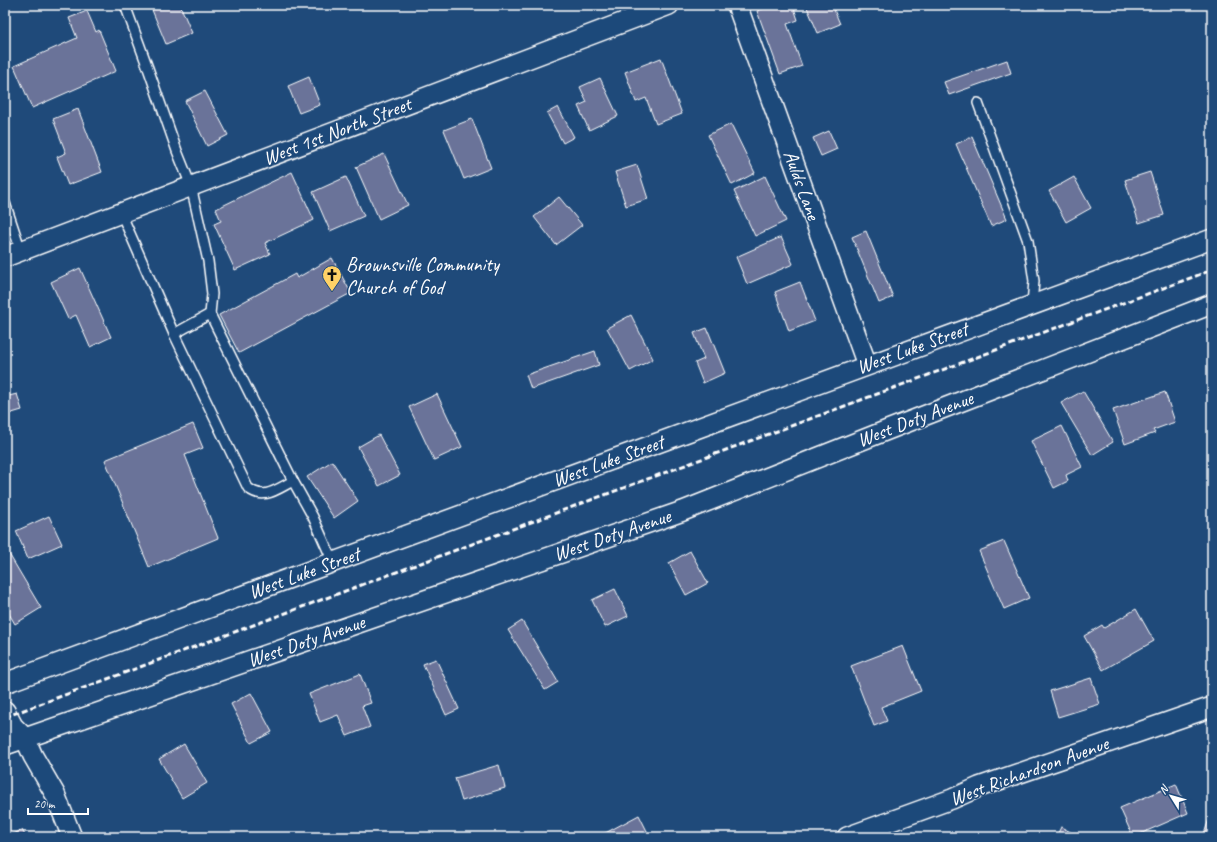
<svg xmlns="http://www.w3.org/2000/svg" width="1217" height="842" font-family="Caveat,sans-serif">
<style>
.building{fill:#6b7399;stroke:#fff}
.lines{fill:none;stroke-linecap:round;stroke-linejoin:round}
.service-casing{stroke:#fff;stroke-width:12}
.minor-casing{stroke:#fff;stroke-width:22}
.service{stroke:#1f4a7a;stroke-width:9}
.minor{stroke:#1f4a7a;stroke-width:19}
.rail{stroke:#fff;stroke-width:3;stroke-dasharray:6 3;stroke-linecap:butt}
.labels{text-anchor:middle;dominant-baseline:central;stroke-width:3;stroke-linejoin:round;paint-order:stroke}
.street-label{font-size:20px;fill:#fff;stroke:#1f4a7a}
.poi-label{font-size:20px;fill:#fff;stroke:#1f4a7a;text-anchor:start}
</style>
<rect width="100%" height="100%" fill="#1f4a7a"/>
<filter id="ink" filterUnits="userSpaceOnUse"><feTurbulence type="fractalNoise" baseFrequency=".025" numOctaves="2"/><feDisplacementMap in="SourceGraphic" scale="8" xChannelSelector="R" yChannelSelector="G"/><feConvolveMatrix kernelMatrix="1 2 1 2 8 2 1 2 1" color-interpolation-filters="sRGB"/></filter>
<g filter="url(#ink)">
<g class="building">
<path d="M150,5H180L192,33L166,44Z"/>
<path d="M773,5H793L798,20L787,24L802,66L780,74L757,11Z"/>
<path d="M806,5H832L840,24L818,33Z"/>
<path d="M87,11L96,32L99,30L116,71L32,108L14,66L77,38L69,18Z"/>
<path d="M661,58L682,114L656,124L646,98L636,102L625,72Z"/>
<path d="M1007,60L1011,73L949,95L944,82Z"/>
<path d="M309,77L320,105L299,113L288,86Z"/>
<path d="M600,78L618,116L589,130L578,106L587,102L580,87Z"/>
<path d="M205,91L228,135L207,146L185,101Z"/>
<path d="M558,107L574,137L563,143L547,113Z"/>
<path d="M78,109L102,172L68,185L57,157L66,153L53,119Z"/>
<path d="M472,119L491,168L464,179L444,130Z"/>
<path d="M731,124L755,173L732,185L708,135Z"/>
<path d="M829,131L837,149L821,156L813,138Z"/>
<path d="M972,137L1007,219L991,226L956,144Z"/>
<path d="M384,154L408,205L379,219L356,167Z"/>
<path d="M637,165L648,199L626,206L615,172Z"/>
<path d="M292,172L314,220L265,243L270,254L235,270L214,224L221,221L216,209Z"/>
<path d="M1150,172L1164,215L1139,223L1125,180Z"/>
<path d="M765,176L786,221L755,236L734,191Z"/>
<path d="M346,177L364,216L330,231L313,192Z"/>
<path d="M1074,177L1091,208L1066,222L1049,191Z"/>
<path d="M559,197L582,225L556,245L534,217Z"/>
<path d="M866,231L893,297L879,303L852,237Z"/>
<path d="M781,237L793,264L747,284L736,257Z"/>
<path d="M332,258L351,293L239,353L219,315L295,274L297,278Z"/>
<path d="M80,268L111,337L90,347L76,315L68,319L51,282Z"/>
<path d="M800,282L815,321L789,331L775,292Z"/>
<path d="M631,315L653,359L630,371L607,328Z"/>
<path d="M707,328L725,373L703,383L695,363L704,359L694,333Z"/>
<path d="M595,351L599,365L531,389L526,375Z"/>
<path d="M1083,391L1113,442L1092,455L1061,403Z"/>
<path d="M1165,392L1175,422L1153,430L1155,433L1125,444L1113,410Z"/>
<path d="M17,394L22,410L5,415V397Z"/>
<path d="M437,394L462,447L434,460L409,407Z"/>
<path d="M193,424L203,448L185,455L218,538L149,567L105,460Z"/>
<path d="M1062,426L1082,467L1066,475L1068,481L1054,488L1031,441Z"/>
<path d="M379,435L400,475L379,486L358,447Z"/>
<path d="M332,461L358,501L334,518L307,477Z"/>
<path d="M49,516L62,544L28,559L16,531Z"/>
<path d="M1004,541L1029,598L1004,609L979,551Z"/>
<path d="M6,549L41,608L15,624L5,607V550Z"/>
<path d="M690,551L708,583L686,595L669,563Z"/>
<path d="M615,589L628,616L605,627L592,600Z"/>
<path d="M1136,609L1154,641L1103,670L1084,636L1102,625L1104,628Z"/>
<path d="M522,621L558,682L545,690L508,630Z"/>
<path d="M903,646L921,691L881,707L887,721L874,726L851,666Z"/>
<path d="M436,659L459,709L446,715L423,664Z"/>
<path d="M360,674L371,703L362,706L370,727L347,736L338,715L320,722L309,694Z"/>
<path d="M1091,678L1100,704L1058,717L1050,691Z"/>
<path d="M251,693L272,732L251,743L231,704Z"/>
<path d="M184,744L207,783L182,798L159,759Z"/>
<path d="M499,765L505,788L462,801L455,778Z"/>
<path d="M1176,784L1188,813L1133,837L1120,808Z"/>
<path d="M1212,810V837H1203Z"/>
<path d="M639,815L650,837H598Z"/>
<path d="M1061,827L1080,837H1056Z"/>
<path d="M22,830L26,837H7Z"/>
</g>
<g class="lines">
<g class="service-casing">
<g id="service">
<path d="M978,103L1028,241L1034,281L1032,304"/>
<path d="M5,203L21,251"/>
<path d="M121,213L174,334L248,488C264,501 277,489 293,481L210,314L212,294L208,261L191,186L177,151L148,68L125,5"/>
<path d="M174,334L210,314"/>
<path d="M293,481L313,517L333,562"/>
</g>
</g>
<g class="minor-casing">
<g id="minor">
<path d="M737,5L867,365"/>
<path d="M5,257L669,5"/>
<path d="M5,683L1212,239"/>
<path d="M5,711L13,726L25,738L33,756L55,794L72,837"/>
<path d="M5,745L683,511L890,429L1212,304"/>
<path d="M847,837L952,799L979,787L1212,707"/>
</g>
</g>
<use href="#service" class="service"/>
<use href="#minor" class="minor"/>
<path class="rail" d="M5,717L1212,270"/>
</g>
</g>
<defs>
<g id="church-pin" transform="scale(1)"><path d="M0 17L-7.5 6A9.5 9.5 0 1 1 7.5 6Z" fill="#ffd166" stroke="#1f4a7a"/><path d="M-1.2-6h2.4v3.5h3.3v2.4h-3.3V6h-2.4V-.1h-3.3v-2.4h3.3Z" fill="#111"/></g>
</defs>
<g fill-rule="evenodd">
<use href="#church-pin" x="332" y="275"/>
</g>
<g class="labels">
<g class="street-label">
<text transform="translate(337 131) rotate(-21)">West 1st North Street</text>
<text transform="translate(802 185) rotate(70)">Aulds Lane</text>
<text transform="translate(912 348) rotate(-20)">West Luke Street</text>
<text transform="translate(915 419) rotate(-21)">West Doty Avenue</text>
<text transform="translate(608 461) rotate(-20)">West Luke Street</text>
<text transform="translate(612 535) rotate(-19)">West Doty Avenue</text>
<text transform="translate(304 573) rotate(-20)">West Luke Street</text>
<text transform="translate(306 641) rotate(-19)">West Doty Avenue</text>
<text transform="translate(1029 771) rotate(-20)">West Richardson Avenue</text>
</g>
<g class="poi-label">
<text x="346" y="264">Brownsville Community<tspan x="346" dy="23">Church of God</tspan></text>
</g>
</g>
<rect width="1217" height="842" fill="none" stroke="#1f4a7a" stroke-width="20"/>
<rect x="10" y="10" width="1197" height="822" fill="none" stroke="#fff" stroke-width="1.5" filter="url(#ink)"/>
<g transform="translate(1171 796) rotate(307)" stroke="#1f4a7a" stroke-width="3" paint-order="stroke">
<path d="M0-3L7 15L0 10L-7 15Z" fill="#ffffff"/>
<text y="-6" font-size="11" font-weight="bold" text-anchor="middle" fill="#ffffff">N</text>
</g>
<path d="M28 808v6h60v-6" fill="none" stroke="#ffffff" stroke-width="2"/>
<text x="34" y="808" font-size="12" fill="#ffffff" stroke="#1f4a7a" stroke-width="3" paint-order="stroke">20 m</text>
</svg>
